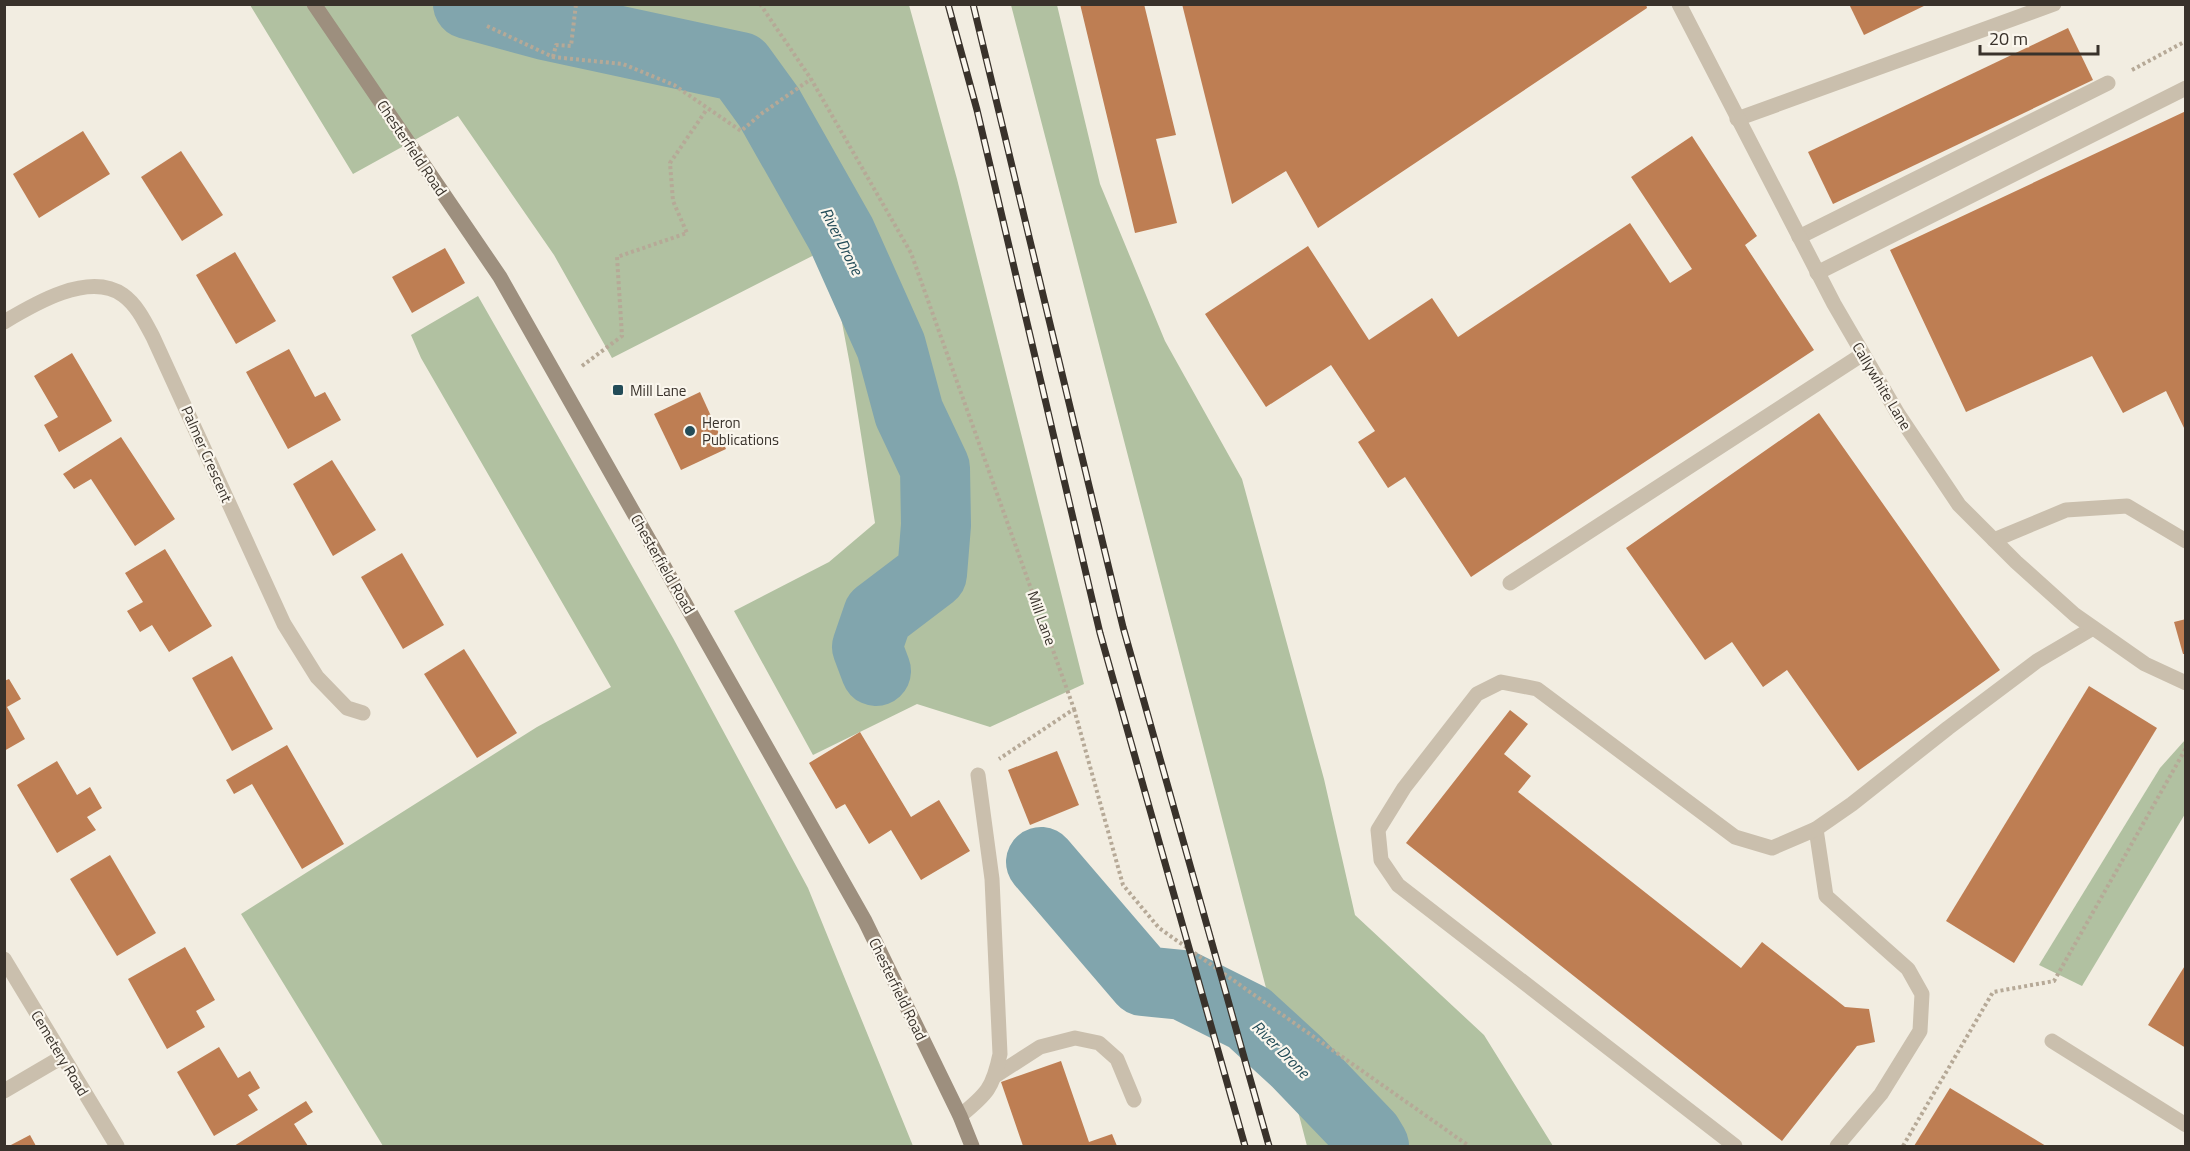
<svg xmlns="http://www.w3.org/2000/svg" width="2190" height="1151" font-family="'Titillium Web',sans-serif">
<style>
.green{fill:#b1c1a1}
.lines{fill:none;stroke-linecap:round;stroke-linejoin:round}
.river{stroke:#81a5ad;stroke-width:70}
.building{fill:#be7e53}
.path{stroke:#b6a997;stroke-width:4;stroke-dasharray:3 3;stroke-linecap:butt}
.service{stroke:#cabfad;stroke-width:15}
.minor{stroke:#cabfad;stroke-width:15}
.secondary{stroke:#9d8f7e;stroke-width:15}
.rail-casing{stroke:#39322b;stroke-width:7}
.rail{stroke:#faf6ed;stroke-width:4.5;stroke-dasharray:14;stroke-linecap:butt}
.poi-dot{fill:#234c58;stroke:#faf6ed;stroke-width:2}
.labels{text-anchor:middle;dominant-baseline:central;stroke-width:4.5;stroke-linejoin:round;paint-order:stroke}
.street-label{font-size:15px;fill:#39322b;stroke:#faf6ed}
.poi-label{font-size:15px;fill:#39322b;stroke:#faf6ed;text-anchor:start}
.water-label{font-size:16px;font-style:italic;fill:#234c58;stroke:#faf6ed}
</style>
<rect width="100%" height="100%" fill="#f2ede1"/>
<g class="green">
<path d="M250,5H909L957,179L1084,684L990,727L917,704L813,755L734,611L829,562L875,523L850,365L828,248L612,358L554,255L458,116L353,174Z"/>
<path d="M1011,5H1057L1100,184L1165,341L1242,479L1324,779L1355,915L1484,1035L1553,1146H1307Z"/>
<path d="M478,296L673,638L808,888L913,1146H383L241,914L537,727L611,687L421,358L411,335Z"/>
<path d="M2185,740V814L2082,986L2039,965L2160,768Z"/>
</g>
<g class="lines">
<g class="river">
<path d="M468,4L545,25L740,67L769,107L841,234L891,346L909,413L935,468L936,525L932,574L878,615L867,647L876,671"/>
<path d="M1041,862L1143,981L1183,985L1249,1018L1297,1062L1368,1136L1374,1146"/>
</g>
</g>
<g class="building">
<path d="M1080,4H1144L1176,135L1156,139L1177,223L1135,233Z"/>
<path d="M1182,4H1646L1647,8L1318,228L1286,171L1232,204Z"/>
<path d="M1849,4H1928L1864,35Z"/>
<path d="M2068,28L2093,80L1833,204L1808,152Z"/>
<path d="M2186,111V432L2166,391L2123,413L2092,356L1966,412L1890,250Z"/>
<path d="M83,131L110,174L39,218L13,174Z"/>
<path d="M1692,136L1757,236L1745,245L1814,350L1471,577L1405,477L1388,488L1358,442L1375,431L1331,365L1266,407L1205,314L1308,246L1369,340L1432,298L1458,337L1630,223L1670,283L1692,269L1631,177Z"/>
<path d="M181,151L223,215L182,241L141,177Z"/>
<path d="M445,248L465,283L412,313L392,277Z"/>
<path d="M235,252L276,321L236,344L196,275Z"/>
<path d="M289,349L315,397L325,392L341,420L288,449L246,372Z"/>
<path d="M72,353L112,421L59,452L44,425L58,417L34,376Z"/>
<path d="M700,392L726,449L681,470L654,414Z"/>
<path d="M1819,413L2000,670L1858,771L1787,670L1763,687L1732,642L1705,660L1626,548Z"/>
<path d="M121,437L175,519L135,546L91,479L74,489L63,474Z"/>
<path d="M332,460L376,530L333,556L293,484Z"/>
<path d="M165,549L212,626L169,652L152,625L140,632L127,611L143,602L125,573Z"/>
<path d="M402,553L444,625L403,649L361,577Z"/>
<path d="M2186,619V654H2183L2174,622Z"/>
<path d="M464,649L517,733L477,758L424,674Z"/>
<path d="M232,656L273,729L232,751L192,678Z"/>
<path d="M9,679L21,699L7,707L25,739L4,751V681Z"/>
<path d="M2089,686L2157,728L2014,963L1946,921Z"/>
<path d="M1510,710L1528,724L1504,754L1531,776L1518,792L1741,968L1762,942L1845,1007L1869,1009L1875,1042L1857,1046L1782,1141L1406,843Z"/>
<path d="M860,732L911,817L939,800L970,851L921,880L891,830L869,844L845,804L836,809L809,763Z"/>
<path d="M287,745L344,844L302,869L252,784L234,794L226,780Z"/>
<path d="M1057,751L1079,805L1030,825L1008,770Z"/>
<path d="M57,761L77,795L90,787L102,808L87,817L96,830L57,853L17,785Z"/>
<path d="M110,855L156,933L117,956L70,879Z"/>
<path d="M185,947L215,1000L196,1011L205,1027L167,1049L128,979Z"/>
<path d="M2186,964V1048L2148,1025Z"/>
<path d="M219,1047L238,1078L250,1071L260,1088L248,1095L258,1110L214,1136L177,1072Z"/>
<path d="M1061,1061L1089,1142L1112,1134L1117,1146H1023L1001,1082Z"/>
<path d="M1950,1088L2046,1146H1914Z"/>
<path d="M306,1101L313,1112L294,1124L308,1146H234Z"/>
<path d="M30,1135L36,1146H9Z"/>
</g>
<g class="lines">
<g class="path">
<path d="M760,4L811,79L911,253L1074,709L999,759"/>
<path d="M487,26L553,57L623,64L674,85L741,131L761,114L811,79"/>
<path d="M553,57L556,45L571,46L576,4"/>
<path d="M2132,70L2186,41"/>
<path d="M582,366L622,336L617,257L687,233L673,201L670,163L707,109"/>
<path d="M1074,709L1123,885L1159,928L1469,1146"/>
<path d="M1903,1146L1993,992L2054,981L2186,748"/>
</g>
<g class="service">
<path d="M1737,119L2054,4"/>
<path d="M1799,237L2108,83"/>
<path d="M1817,273L2186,88"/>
<path d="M1994,540L2066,510L2127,506L2186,541"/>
<path d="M1510,583L1863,354"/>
<path d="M1816,829L1826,896L1908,969L1922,994L1920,1031L1881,1094L1837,1146"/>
<path d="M2052,1041L2186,1125"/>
<path d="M995,1076L1040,1047L1075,1038L1099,1043L1117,1059L1134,1100"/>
<path d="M4,1091L62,1057"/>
<path d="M1735,1146L1398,885L1381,860L1378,830L1404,788L1477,694L1501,682L1537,689L1735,837L1772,848L1816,829L1852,804L1948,728L2037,661L2093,628"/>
</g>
<g class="minor">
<path d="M1679,4L1834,304L1898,414L1959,505L2016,562L2075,615L2145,664L2186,683"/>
<path d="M4,322C34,304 89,271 123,295C137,305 145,322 153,337L284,624L317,677L347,708L363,713"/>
<path d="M4,959L117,1146"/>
<path d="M960,1116C987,1094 993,1088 1000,1054L992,879L978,775"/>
</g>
<path class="secondary" d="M314,4L500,277L865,921L960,1116L972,1146"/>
<g class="rail-casing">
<g id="rail">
<path d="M948,4L977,110L1100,633L1245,1146"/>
<path d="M973,4L1123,627L1269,1146"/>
</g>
</g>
<use href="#rail" class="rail"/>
</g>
<g class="poi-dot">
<rect x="612" y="384" width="12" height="12" rx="3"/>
<circle cx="690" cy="431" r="6"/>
</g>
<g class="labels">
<g class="street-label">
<text transform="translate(412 148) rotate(56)">Chesterfield Road</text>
<text transform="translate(1882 386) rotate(59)">Callywhite Lane</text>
<text transform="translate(207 454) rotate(66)">Palmer Crescent</text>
<text transform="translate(663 564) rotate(60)">Chesterfield Road</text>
<text transform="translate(1042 618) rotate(70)">Mill Lane</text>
<text transform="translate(898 989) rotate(64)">Chesterfield Road</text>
<text transform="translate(60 1053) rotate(59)">Cemetery Road</text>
</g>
<g class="poi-label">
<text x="630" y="390">Mill Lane</text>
<text x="702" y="422">Heron<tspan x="702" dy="17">Publications</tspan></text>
</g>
<g class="water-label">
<text transform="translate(842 241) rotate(63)">River Drone</text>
<text transform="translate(1281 1049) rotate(45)">River Drone</text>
</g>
</g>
<rect width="2190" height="1151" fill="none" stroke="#39322b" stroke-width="12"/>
<path d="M1980 45v9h118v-9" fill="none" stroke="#39322b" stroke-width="3"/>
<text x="1989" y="45" font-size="18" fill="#39322b" stroke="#faf6ed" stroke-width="4.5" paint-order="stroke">20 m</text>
</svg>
